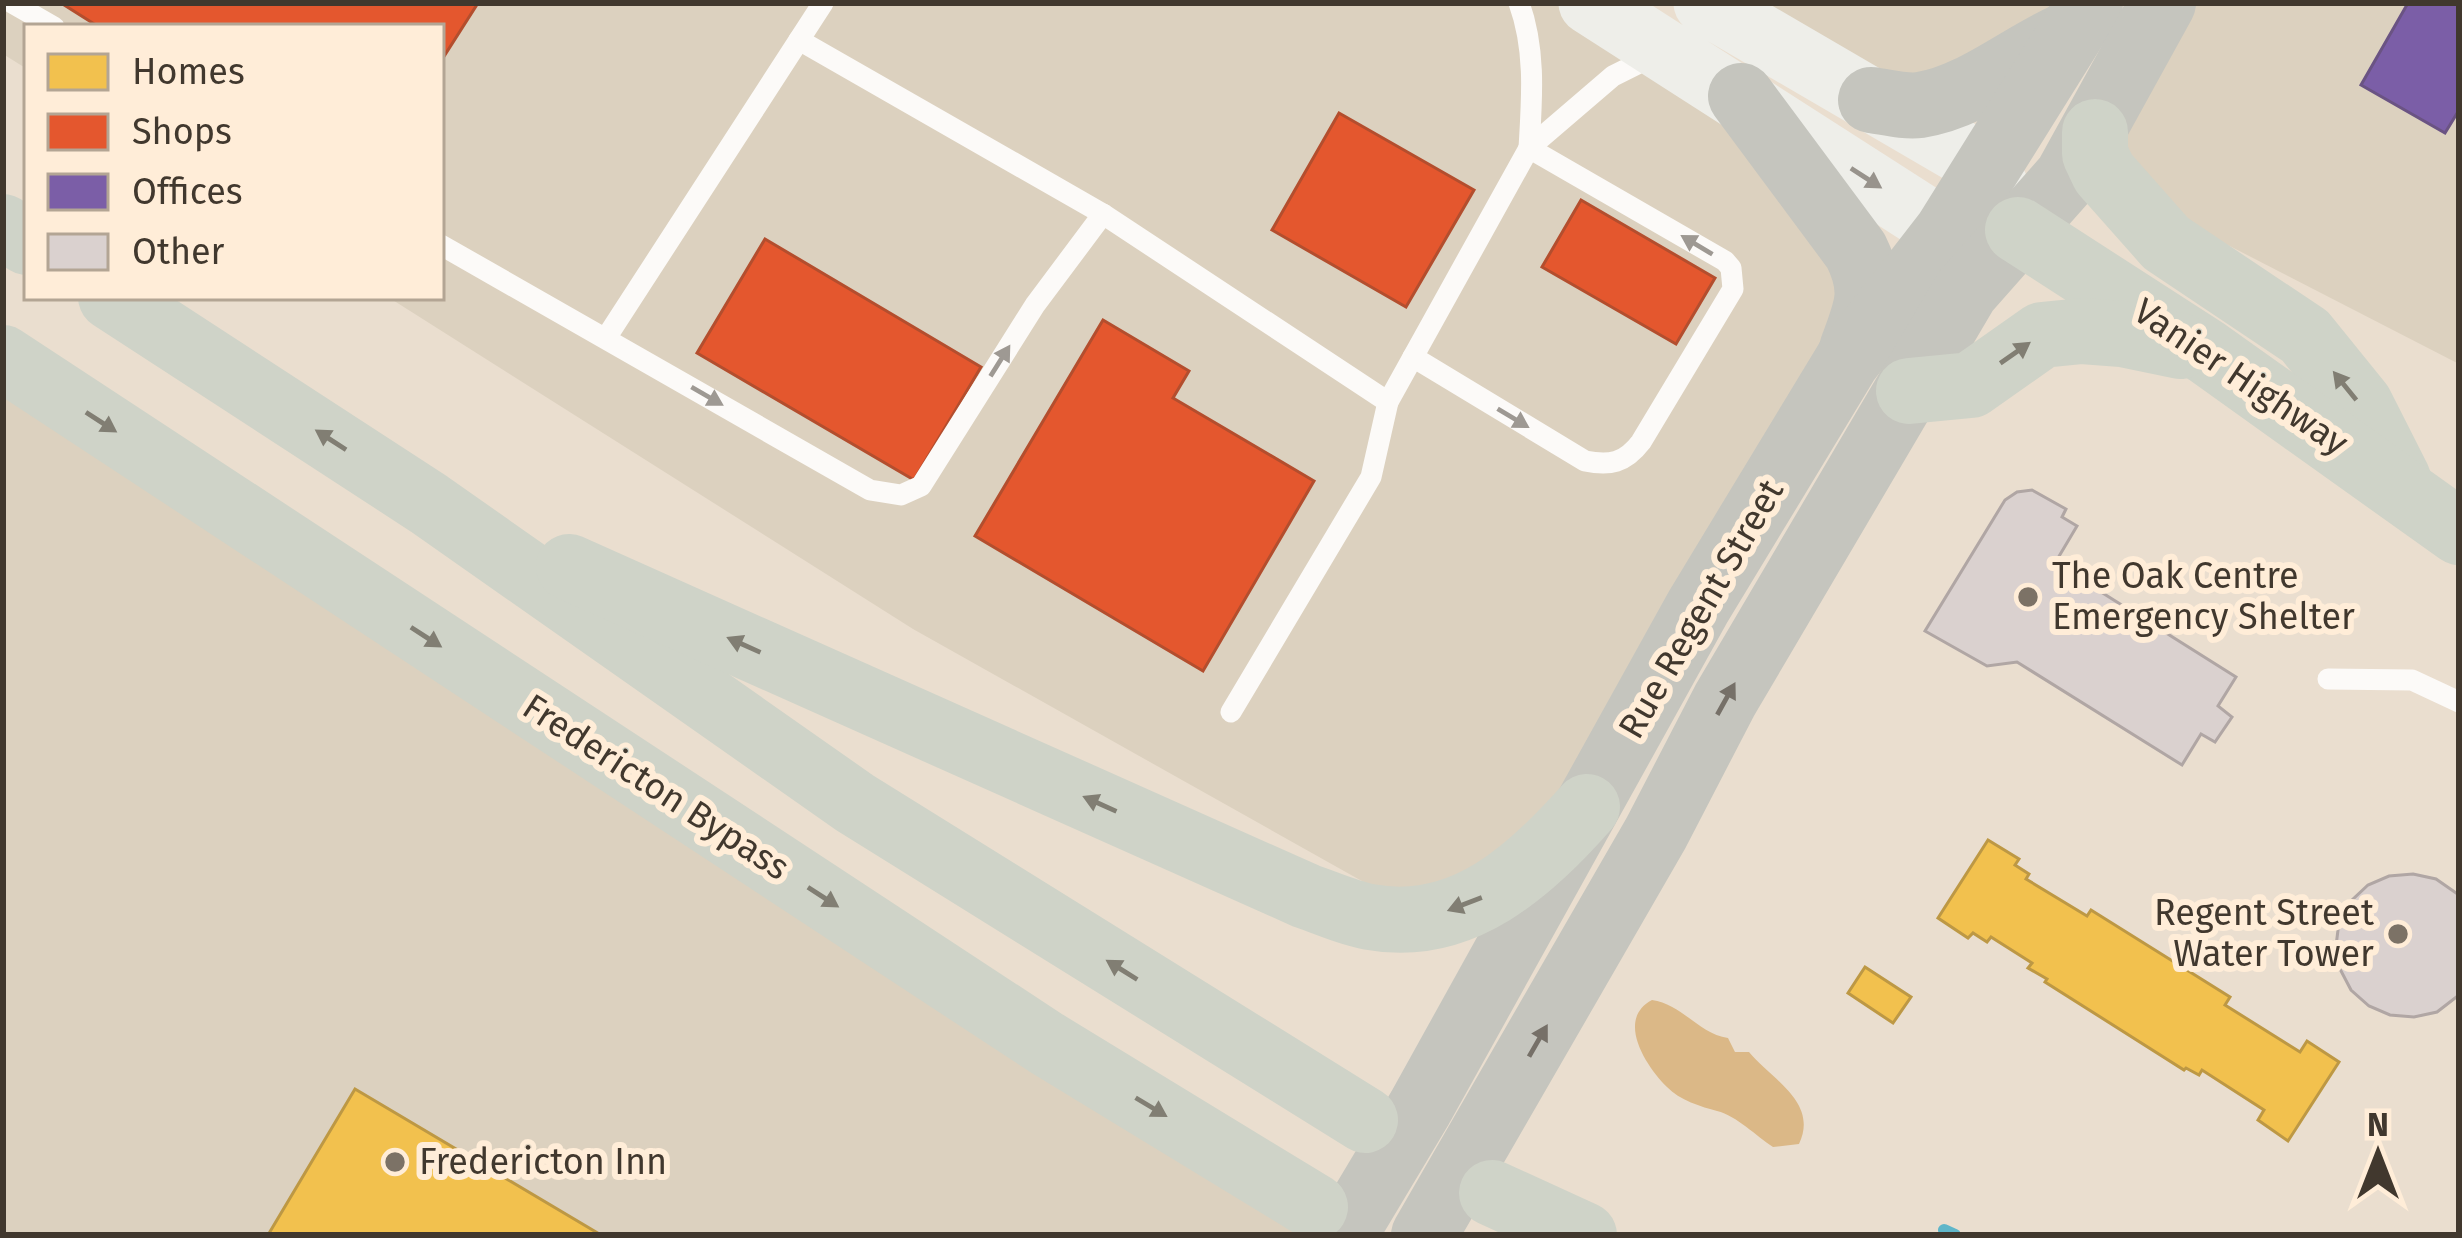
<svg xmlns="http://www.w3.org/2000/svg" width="2462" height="1238" font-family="'Fira Sans',sans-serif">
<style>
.commercial{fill:#dcd1bf}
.forest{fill:#dbb887}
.homes{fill:#f2c14e;stroke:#bd9844;stroke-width:3}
.shops{fill:#e4572e;stroke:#b34e2e;stroke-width:3}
.offices{fill:#7b5ea7;stroke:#6a5383;stroke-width:3}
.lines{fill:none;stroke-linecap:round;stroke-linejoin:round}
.stream{stroke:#5fb6c9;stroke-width:12}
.building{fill:#dad1cf;stroke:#b0a6a4;stroke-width:3}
.lane{stroke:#fcfaf8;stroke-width:21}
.secondary{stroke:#eeeee9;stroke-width:63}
.primary{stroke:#c5c5be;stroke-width:66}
.highway{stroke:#cfd3c8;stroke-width:66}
.oneway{fill:#98938c}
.oneway2{fill:#9e9993}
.oneway3{fill:#817e73}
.oneway4{fill:#767068}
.poi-dot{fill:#7c7266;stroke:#ffedd8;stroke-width:4.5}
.labels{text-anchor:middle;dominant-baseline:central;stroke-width:12;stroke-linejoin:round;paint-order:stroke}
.street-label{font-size:36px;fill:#41382e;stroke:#ffedd8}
.poi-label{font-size:36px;fill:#41382e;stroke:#ffedd8;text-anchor:start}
</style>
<rect width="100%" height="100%" fill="#eadecf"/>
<g class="commercial">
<path d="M3,3H1590L1681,61L1869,277L1587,807L1426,917L913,629L388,297H441V27H27V69L3,54Z"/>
<path d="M1705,3H2090L1916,105Z"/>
<path d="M2163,3H2459V364L2113,186Z"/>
<path d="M3,358L1299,1235H3Z"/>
</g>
<path class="forest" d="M1652,1000C1682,1004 1699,1034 1728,1038L1735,1052H1749C1771,1079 1819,1102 1799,1144L1773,1147C1756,1136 1737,1116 1717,1111C1702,1107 1679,1100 1667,1087C1645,1065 1616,1019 1652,1000Z"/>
<g class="homes">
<path d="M1988,840L2019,859L2015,865L2029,874L2026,879L2087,916L2091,910L2230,997L2225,1005L2300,1052L2307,1041L2339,1062L2288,1141L2258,1120L2264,1110L2202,1070L2199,1075L2186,1068L2184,1070L2045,982L2047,979L2028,968L2032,963L1991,937L1987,942L1973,933L1968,938L1938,918Z"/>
<path d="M1865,967L1911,997L1893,1023L1848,993Z"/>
<path d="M355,1089L601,1235H268Z"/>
</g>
<g class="shops">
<path d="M61,3H478L441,61V27H99Z"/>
<path d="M1339,113L1474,190L1406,307L1272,230Z"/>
<path d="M1581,200L1715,278L1676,344L1542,267Z"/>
<path d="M765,239L981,367L914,480L697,353Z"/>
<path d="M1103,320L1189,371L1173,398L1314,481L1203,671L975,536Z"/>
</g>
<path class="offices" d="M2408,3H2459V110L2445,133L2361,85Z"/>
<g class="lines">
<path class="stream" d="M1944,1230L1955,1235"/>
</g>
<g class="building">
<path d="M2032,490L2066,509L2062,517L2077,526L2055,563L2236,677L2218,706L2232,717L2215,742L2201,734L2182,765L2017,662L1987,666L1925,631L2005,500L2017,492Z"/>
<path d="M2413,874L2436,879L2459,895V995L2437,1012L2414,1017L2390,1015L2369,1006L2351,990L2340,969L2336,946L2339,922L2350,902L2368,885L2389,876Z"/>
</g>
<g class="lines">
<g class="lane">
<path d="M12,3L54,27"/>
<path d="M1519,3C1536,50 1532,98 1529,148"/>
<path d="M799,40L1103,214L1388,402"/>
<path d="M441,245L870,490L901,495L921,486L1035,305L1103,214"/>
<path d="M606,338L823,3"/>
<path d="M1413,357L1585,461C1610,466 1625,463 1641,442L1733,289L1731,268L1725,261L1529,148"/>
<path d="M2328,679L2412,680L2459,702"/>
<path d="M1231,712L1371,477L1388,402L1529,148L1613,76L1639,63L1657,62"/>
</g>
<path class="secondary" d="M1590,3L1947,232L2018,230L1988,168L1705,3"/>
<g class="primary">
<path d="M1741,96L1856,251C1876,292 1867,308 1852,349"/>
<path d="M1871,100C1886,102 1905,107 1920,105C1973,97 2020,55 2069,34"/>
<path d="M1344,1235L1420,1108L1698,607L1847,361L1947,232L2090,3"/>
<path d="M1424,1235L1656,833L1725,700L1966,291L2067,177L2163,3"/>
</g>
<g class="highway">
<path d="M2095,132V154L2104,173L2166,243L2305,336L2360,404L2398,479"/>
<path d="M3,227L27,242"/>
<path d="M2018,230L2207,352L2459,532"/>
<path d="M111,297L429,504L855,803L1365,1120"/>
<path d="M3,358L1046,1043L1315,1207"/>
<path d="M1909,391L1971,385L2042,335L2082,331L2122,334L2180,346"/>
<path d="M569,567L1306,896C1327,903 1348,913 1370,917C1463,934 1531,870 1587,807"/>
<path d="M1492,1193L1584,1235"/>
</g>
</g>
<defs><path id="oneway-solid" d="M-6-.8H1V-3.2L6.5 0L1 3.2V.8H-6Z" transform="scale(3)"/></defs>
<use class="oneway" href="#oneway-solid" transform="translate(1866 178) rotate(33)"/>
<g class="oneway2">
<use href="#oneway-solid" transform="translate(1697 245) rotate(-149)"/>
<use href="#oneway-solid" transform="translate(1000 361) rotate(-58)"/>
<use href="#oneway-solid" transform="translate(707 396) rotate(30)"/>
<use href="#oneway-solid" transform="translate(1513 418) rotate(31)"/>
</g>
<g class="oneway3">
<use href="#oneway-solid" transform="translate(2015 353) rotate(-35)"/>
<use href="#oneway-solid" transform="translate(2345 386) rotate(-129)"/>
<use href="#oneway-solid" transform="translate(101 422) rotate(33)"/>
<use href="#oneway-solid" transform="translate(331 440) rotate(-147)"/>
<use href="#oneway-solid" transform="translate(426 637) rotate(33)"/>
<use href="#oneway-solid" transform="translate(744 645) rotate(-156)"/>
<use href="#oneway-solid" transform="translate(1100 804) rotate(-156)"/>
<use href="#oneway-solid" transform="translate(823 897) rotate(33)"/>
<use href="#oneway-solid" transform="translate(1465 904) rotate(159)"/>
<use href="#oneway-solid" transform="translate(1122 970) rotate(-148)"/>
<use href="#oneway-solid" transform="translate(1151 1107) rotate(31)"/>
</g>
<g class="oneway4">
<use href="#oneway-solid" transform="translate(1726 699) rotate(-61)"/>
<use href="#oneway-solid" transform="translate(1538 1041) rotate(-60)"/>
</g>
<g class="poi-dot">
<circle cx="2028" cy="597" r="12"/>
<circle cx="2398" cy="934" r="12"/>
<circle cx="395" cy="1162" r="12"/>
</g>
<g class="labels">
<g class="street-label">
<text transform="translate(2241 377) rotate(34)">Vanier Highway</text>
<text transform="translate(1701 609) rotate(-60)">Rue Regent Street</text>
<text transform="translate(656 787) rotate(33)">Fredericton Bypass</text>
</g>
<g class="poi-label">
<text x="2052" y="576">The Oak Centre<tspan x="2052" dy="41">Emergency Shelter</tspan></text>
<text x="2374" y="913" text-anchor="end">Regent Street<tspan x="2374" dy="41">Water Tower</tspan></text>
<text x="419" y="1162">Fredericton Inn</text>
</g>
</g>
<rect width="2462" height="1238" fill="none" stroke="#41382e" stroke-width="12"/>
<rect x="24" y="24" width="420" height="276" fill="#ffedd8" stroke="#b3a594" stroke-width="3"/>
<rect x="48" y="54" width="60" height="36" fill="#f2c14e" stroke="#b3a594" stroke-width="3"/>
<text x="132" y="84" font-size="36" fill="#41382e">Homes</text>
<rect x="48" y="114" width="60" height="36" fill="#e4572e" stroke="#b3a594" stroke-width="3"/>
<text x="132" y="144" font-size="36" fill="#41382e">Shops</text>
<rect x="48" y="174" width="60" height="36" fill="#7b5ea7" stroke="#b3a594" stroke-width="3"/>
<text x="132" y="204" font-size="36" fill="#41382e">Offices</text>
<rect x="48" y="234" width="60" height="36" fill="#dad1cf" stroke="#b3a594" stroke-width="3"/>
<text x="132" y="264" font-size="36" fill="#41382e">Other</text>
<g transform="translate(2378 1154)" stroke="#ffedd8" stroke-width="9" paint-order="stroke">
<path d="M0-9L21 45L0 30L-21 45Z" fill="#41382e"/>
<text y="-18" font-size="33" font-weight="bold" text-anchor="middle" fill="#41382e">N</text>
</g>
</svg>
